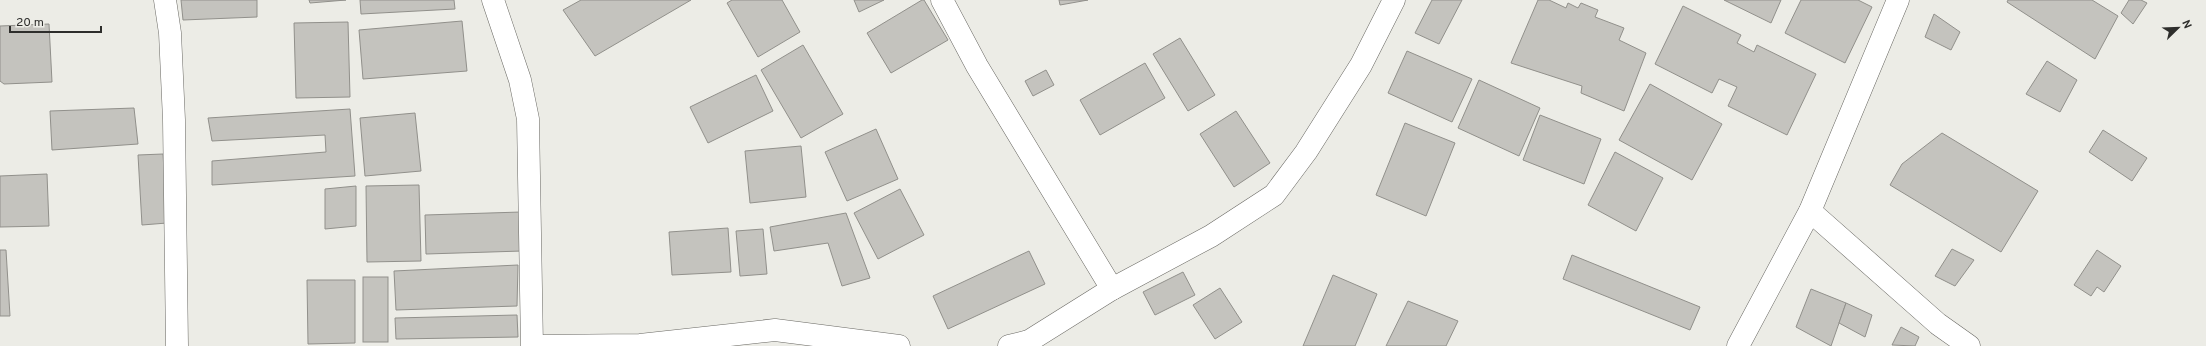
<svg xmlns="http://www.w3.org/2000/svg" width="2206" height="346" font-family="Overpass,sans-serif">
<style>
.building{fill:#c4c3be;stroke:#91908b}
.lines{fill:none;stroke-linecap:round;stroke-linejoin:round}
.minor-casing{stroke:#696863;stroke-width:23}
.minor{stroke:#fff;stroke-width:22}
</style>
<rect width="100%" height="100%" fill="#ecece6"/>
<g class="building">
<path d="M181,0H257V17L183,20Z"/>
<path d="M309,0H346L310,3Z"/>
<path d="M360,0H454L455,9L361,14Z"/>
<path d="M581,0H691L595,56L563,10Z"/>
<path d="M732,0H782L800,32L758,57L727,3Z"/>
<path d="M854,0H884L859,12Z"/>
<path d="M922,0H924L948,40L891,73L867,33Z"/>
<path d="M1059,0H1088L1060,5Z"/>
<path d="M1432,0H1462L1439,44L1415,33Z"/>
<path d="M1538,0H1549L1566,8L1568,3L1578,8L1581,3L1598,10L1595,17L1624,28L1619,40L1646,53L1624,111L1581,93L1582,86L1511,63Z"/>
<path d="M1724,0H1781L1771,23Z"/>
<path d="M1801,0H1858L1872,7L1845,63L1785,33Z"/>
<path d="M2008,0H2092L2118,16L2095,59L2007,2Z"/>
<path d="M2129,0H2141L2147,3L2133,24L2121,13Z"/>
<path d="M1683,6L1741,35L1737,43L1754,52L1757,45L1816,74L1787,135L1728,106L1737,87L1719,79L1712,93L1655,64Z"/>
<path d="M1934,14L1960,32L1951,50L1925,37Z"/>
<path d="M462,21L467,71L363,79L359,30Z"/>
<path d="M348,22L350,97L296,98L294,23Z"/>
<path d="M49,24L52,82L4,84L0,81V26Z"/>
<path d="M1180,38L1215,95L1188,111L1153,54Z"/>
<path d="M803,45L843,114L801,138L761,70Z"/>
<path d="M1407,51L1472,79L1452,122L1388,93Z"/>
<path d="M2047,61L2077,80L2060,112L2026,94Z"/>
<path d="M1145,63L1165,98L1100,135L1080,100Z"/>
<path d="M1046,70L1054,85L1033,96L1025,81Z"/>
<path d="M756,75L773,111L708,143L690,107Z"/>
<path d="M1479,80L1540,108L1519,156L1458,128Z"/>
<path d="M1650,84L1722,124L1692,180L1619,140Z"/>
<path d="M134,108L138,144L52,150L50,111Z"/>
<path d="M350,109L355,176L212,185V161L326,152L325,135L212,141L208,118Z"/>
<path d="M1236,111L1270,163L1234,187L1200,134Z"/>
<path d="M415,113L421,171L365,176L360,118Z"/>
<path d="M1540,115L1601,139L1584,184L1523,160Z"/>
<path d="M1405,123L1455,143L1426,216L1376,195Z"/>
<path d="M876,129L898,179L847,201L825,152Z"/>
<path d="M2103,130L2147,158L2132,181L2089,152Z"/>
<path d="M1942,133L2038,191L2001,252L1890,185L1902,164Z"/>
<path d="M801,146L806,197L750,203L745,151Z"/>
<path d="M1615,152L1663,178L1636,231L1588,205Z"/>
<path d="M163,154L167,223L142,225L138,155Z"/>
<path d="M47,174L49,226L0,227V176Z"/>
<path d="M419,185L421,261L367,262L366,186Z"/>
<path d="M356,186V226L325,229V189Z"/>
<path d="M900,189L924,235L878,259L854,213Z"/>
<path d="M521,212L522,251L426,254L425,215Z"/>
<path d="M846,213L870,278L842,286L828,243L774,251L770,227Z"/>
<path d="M728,228L731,272L672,275L669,232Z"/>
<path d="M763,229L767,274L740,276L736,231Z"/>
<path d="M1952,249L1974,260L1955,286L1935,276Z"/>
<path d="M0,250H6L10,316H0Z"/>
<path d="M2097,250L2121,266L2104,292L2097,287L2091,296L2074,285Z"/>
<path d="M1029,251L1045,284L948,329L933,296Z"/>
<path d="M1572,255L1700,307L1690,330L1563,279Z"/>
<path d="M518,265L517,306L396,310L394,271Z"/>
<path d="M1183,272L1195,295L1155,315L1143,292Z"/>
<path d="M1333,275L1377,294L1355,346H1303Z"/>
<rect x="363" y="277" width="25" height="65"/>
<path d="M307,280H355V343L308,344Z"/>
<path d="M1220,288L1242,322L1215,339L1193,305Z"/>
<path d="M1811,289L1846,303L1831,346L1796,327Z"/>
<path d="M1408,301L1458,321L1446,346H1386Z"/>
<path d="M1846,303L1872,315L1865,337L1839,323Z"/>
<path d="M517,315L518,337L396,339L395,318Z"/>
<path d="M1901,327L1919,337L1915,346L1892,345Z"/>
</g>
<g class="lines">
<g class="minor-casing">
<g id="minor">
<path d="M165,0L170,33L174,120L177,346"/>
<path d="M493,0L520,80L528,119L532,346"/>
<path d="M942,0L977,66L1112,289"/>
<path d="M1810,211L1938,324L1969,346"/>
<path d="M535,346L640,345L775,330L899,346"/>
<path d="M1009,346L1029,341L1112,289L1211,236L1274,195L1306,152L1361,65L1394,0"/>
<path d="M1738,346L1810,211L1898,0"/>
</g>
</g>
<use href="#minor" class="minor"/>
</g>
<g transform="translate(2178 28) rotate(67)" stroke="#ecece6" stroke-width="3" paint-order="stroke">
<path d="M0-3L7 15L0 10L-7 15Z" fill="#2e2e2c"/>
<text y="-6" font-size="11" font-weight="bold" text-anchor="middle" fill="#2e2e2c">N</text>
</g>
<path d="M10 26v6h91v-6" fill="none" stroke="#2e2e2c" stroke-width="2"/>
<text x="16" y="26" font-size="12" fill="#2e2e2c" stroke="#ecece6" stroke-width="3" paint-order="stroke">20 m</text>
</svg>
